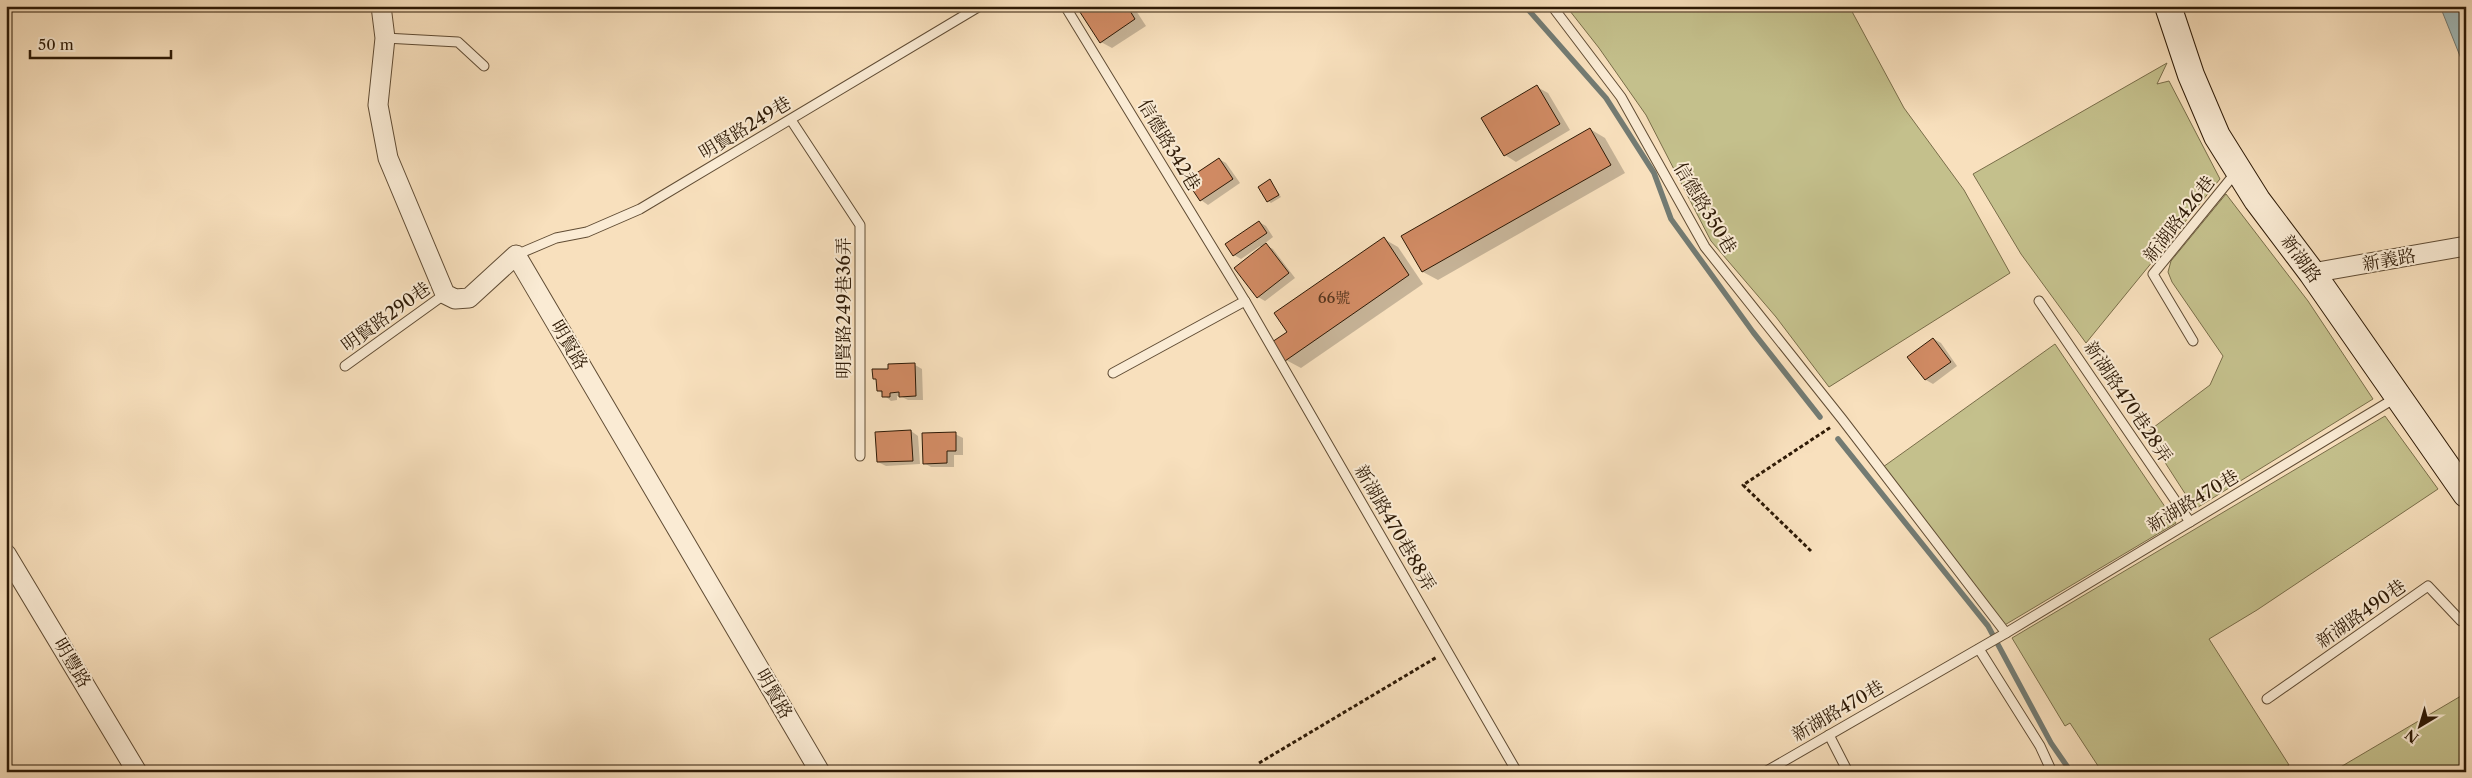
<svg xmlns="http://www.w3.org/2000/svg" width="2472" height="778" font-family="'Libre Caslon Text','Noto Serif TC',serif">
<style>
.green{fill:#c4c08c;stroke:#796d49}
.water{fill:#a1bbbb;stroke:#737b73}
.shadow{fill:#0003}
.lines{fill:none;stroke-linecap:round;stroke-linejoin:round}
.stream{stroke:#737b73;stroke-width:5.5}
.building{fill:#d18b64;stroke:#2e1a06}
.lane-casing{stroke:#604c34;stroke-width:11}
.street-casing{stroke:#604c34;stroke-width:21}
.secondary-casing{stroke:#2e1a06;stroke-width:28}
.path{stroke:#2e1a06;stroke-width:3;stroke-dasharray:4 2.5;stroke-linecap:butt}
.lane{stroke:#faebd4;stroke-width:9}
.street{stroke:#faebd4;stroke-width:19}
.secondary{stroke:#faebd4;stroke-width:26}
.labels{text-anchor:middle;dominant-baseline:central;stroke-width:4;stroke-linejoin:round;paint-order:stroke}
.number-label{font-size:15px;fill:#57361e}
.street-label{font-size:18px;fill:#2e1a06;stroke:#faebd4}
</style>
<rect width="100%" height="100%" fill="#f8e0bd"/>
<filter id="stains"><feTurbulence type="fractalNoise" baseFrequency=".004" numOctaves="4"/><feColorMatrix values="0 0 0 0 .2 0 0 0 0 .09 0 0 0 0 .02 0 0 0 .5 -.17"/></filter>
<radialGradient id="worn" r=".72"><stop offset=".6" stop-color="#630" stop-opacity="0"/><stop offset="1" stop-color="#630" stop-opacity=".3"/></radialGradient>
<g class="green">
<path d="M1566,6H1849L1904,108L1964,190L2010,273L1829,387L1776,317L1711,241L1646,115L1599,48Z"/>
<path d="M2167,63L2157,84L2169,81L2220,179L2086,343L2021,254L1973,174Z"/>
<path d="M2226,194L2308,301L2373,399L2195,509L2146,433L2210,385L2223,356L2172,282L2168,272L2171,261Z"/>
<path d="M2055,344L2176,523L2003,626L1883,467Z"/>
<path d="M2385,416L2438,489L2257,610L2209,639L2289,765L2279,772H2102L2070,723L2065,726L2012,638Z"/>
<path d="M2466,693V772H2332Z"/>
</g>
<path class="water" d="M2440,6H2466V71Z"/>
<g class="shadow">
<path d="M1077,6H1133L1146,26L1112,48L1101,42Z"/>
<path d="M1537,87L1548,93L1570,130L1516,162L1505,155Z"/>
<path d="M1590,129L1605,138L1625,173L1438,280L1423,272L1403,236Z"/>
<path d="M1219,159L1226,163L1240,183L1208,205L1201,200L1187,180Z"/>
<path d="M1270,181L1281,197L1271,203L1268,201Z"/>
<path d="M1259,222L1266,226L1273,237L1264,244L1273,249L1295,278L1265,301L1258,297L1262,248L1260,246L1241,259L1234,255Z"/>
<path d="M1384,239L1398,247L1423,284L1301,368L1286,360L1289,332Z"/>
<path d="M1934,339L1941,343L1957,366L1933,384L1926,380Z"/>
<path d="M915,365L922,369L923,400H908L900,396H897V400L891,401L878,390V380L874,378L889,370Z"/>
<path d="M911,431L918,436L920,464L886,466L878,462Z"/>
<path d="M955,434L963,438V455H954V467H931L924,463Z"/>
</g>
<g class="lines">
<g class="stream">
<path d="M1525,6L1606,98L1654,173L1671,219L1753,332L1820,417"/>
<path d="M1838,439L1988,626L2051,743L2071,772"/>
</g>
</g>
<g class="building">
<path d="M1076,6H1127L1135,19L1100,43Z"/>
<path d="M1537,85L1560,124L1504,156L1481,118Z"/>
<path d="M1590,128L1611,165L1422,272L1401,236Z"/>
<path d="M1219,158L1233,179L1200,201L1186,180Z"/>
<path d="M1270,179L1279,195L1267,202L1258,187Z"/>
<path d="M1259,221L1267,233L1233,256L1225,244Z"/>
<path d="M1384,237L1409,275L1285,361L1272,342L1287,332L1274,313Z"/>
<path d="M1266,243L1289,273L1257,298L1234,268Z"/>
<path d="M1933,338L1951,362L1925,380L1907,357Z"/>
<path d="M915,363L916,396L899,397V392L890,393V397H882V391H877L876,379H873L872,369H888V364Z"/>
<path d="M911,430L913,461L877,462L875,432Z"/>
<path d="M956,432V451H947V463L923,464L922,433Z"/>
</g>
<g class="lines">
<g class="lane-casing">
<g id="lane">
<path d="M1065,6L1245,301L1517,772"/>
<path d="M1552,6L1621,97L1705,247L1842,419L2006,633"/>
<path d="M385,38L458,42L484,66"/>
<path d="M791,120L860,225V456"/>
<path d="M516,255L556,238L587,232L640,209L980,6"/>
<path d="M2039,301L2190,522"/>
<path d="M2193,341L2153,274L2237,171"/>
<path d="M345,366L445,294"/>
<path d="M1113,373L1245,301"/>
<path d="M1979,649L2040,746L2052,772"/>
<path d="M2267,699L2428,586L2461,621L2466,616"/>
<path d="M1829,735L1848,772"/>
<path d="M1765,772L2006,633L2397,397"/>
</g>
</g>
<g class="street-casing">
<g id="street">
<path d="M381,6L385,38L378,105L388,158L445,294L455,299L469,298L516,255L820,772"/>
<path d="M2312,273L2466,246"/>
<path d="M6,554L137,772"/>
</g>
</g>
<g class="secondary-casing">
<path id="secondary" d="M2168,6L2191,75L2217,136L2257,200L2312,273L2466,494"/>
</g>
<g class="path">
<path d="M1811,551L1743,485L1831,427"/>
<path d="M1259,763L1437,657"/>
</g>
<use href="#lane" class="lane"/>
<use href="#street" class="street"/>
<use href="#secondary" class="secondary"/>
</g>
<g class="labels">
<g class="number-label">
<text x="1334" y="297">66號</text>
</g>
<g class="street-label">
<text transform="translate(745 128) rotate(-31)">明賢路249巷</text>
<text transform="translate(1169 145) rotate(59)">信德路342巷</text>
<text transform="translate(1705 208) rotate(59)">信德路350巷</text>
<text transform="translate(2179 219) rotate(-52)">新湖路426巷</text>
<text transform="translate(2301 259) rotate(54)">新湖路</text>
<text transform="translate(2389 260) rotate(-10)">新義路</text>
<text transform="translate(844 308) rotate(-90)">明賢路249巷36弄</text>
<text transform="translate(386 317) rotate(-36)">明賢路290巷</text>
<text transform="translate(569 345) rotate(59)">明賢路</text>
<text transform="translate(2128 402) rotate(56)">新湖路470巷28弄</text>
<text transform="translate(2193 501) rotate(-31)">新湖路470巷</text>
<text transform="translate(1395 528) rotate(60)">新湖路470巷88弄</text>
<text transform="translate(2361 614) rotate(-35)">新湖路490巷</text>
<text transform="translate(72 663) rotate(59)">明豐路</text>
<text transform="translate(774 694) rotate(60)">明賢路</text>
<text transform="translate(1838 711) rotate(-30)">新湖路470巷</text>
</g>
</g>
<rect width="2472" height="778" fill="none" stroke="#f8e0bd" stroke-width="25"/>
<rect x="8" y="8" width="2457" height="763" fill="none" stroke="#2e1a06" stroke-width="2.5"/>
<rect x="12" y="12" width="2447" height="753" fill="none" stroke="#2e1a06"/>
<g transform="translate(2420 726) rotate(218)" stroke="#faebd4" stroke-width="4" paint-order="stroke">
<path d="M0-4L9 19L0 12L-9 19Z" fill="#2e1a06"/>
<text y="-8" font-size="14" font-weight="bold" text-anchor="middle" fill="#2e1a06">N</text>
</g>
<path d="M30 50v8h141v-8" fill="none" stroke="#2e1a06" stroke-width="2.5"/>
<text x="38" y="50" font-size="15" fill="#2e1a06" stroke="#faebd4" stroke-width="4" paint-order="stroke">50 m</text>
<rect width="100%" height="100%" filter="url(#stains)"/>
<rect width="100%" height="100%" fill="url(#worn)"/>
</svg>
